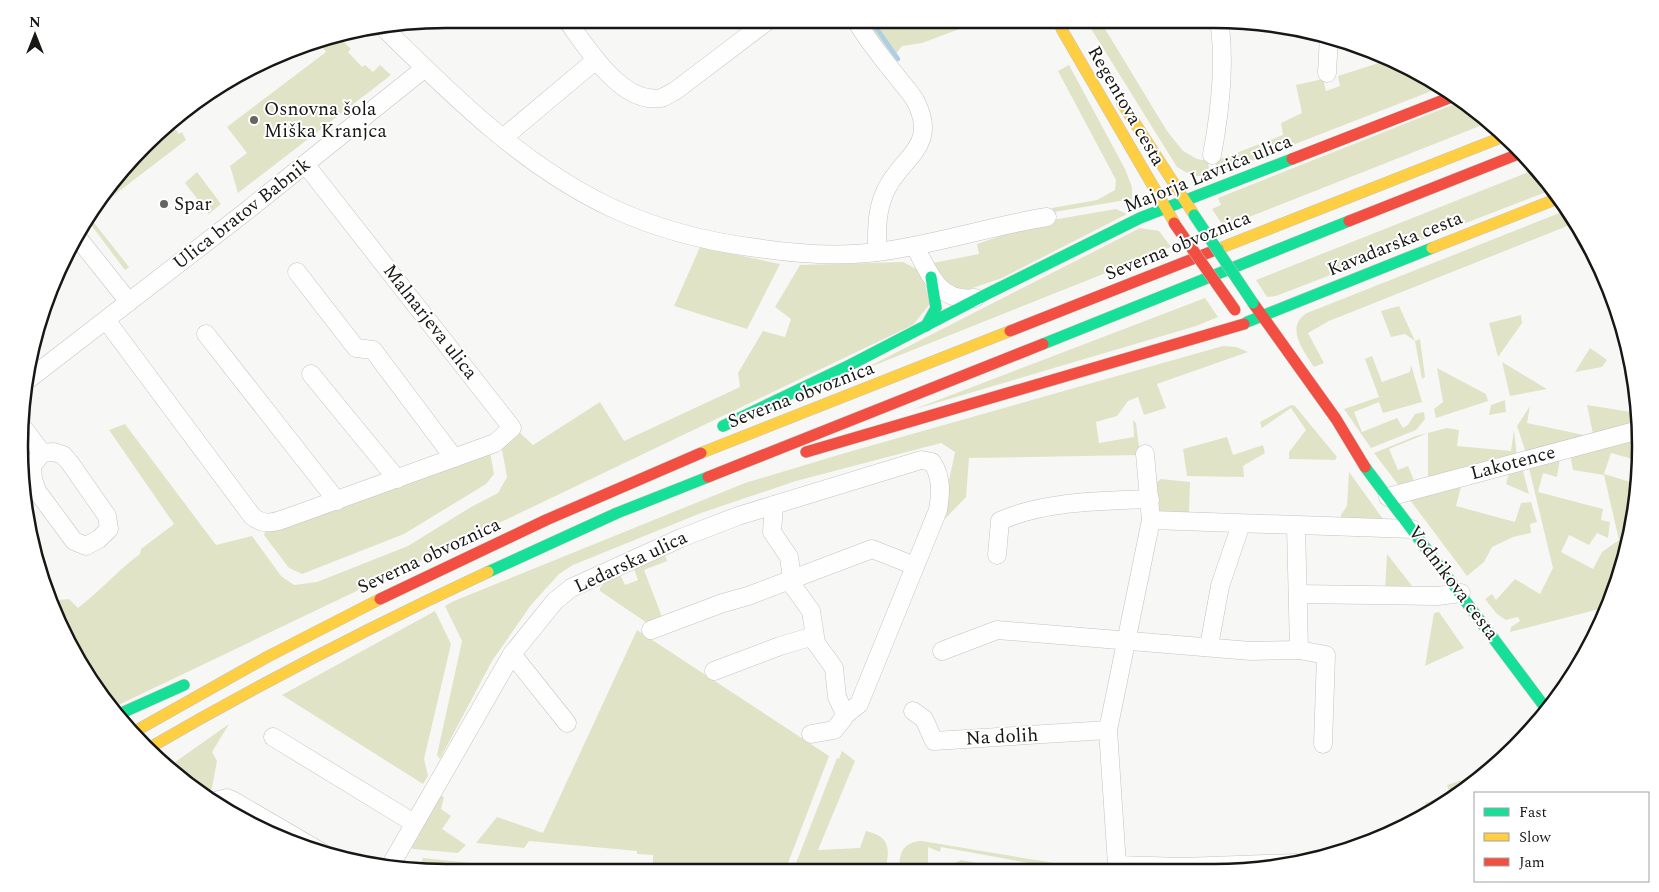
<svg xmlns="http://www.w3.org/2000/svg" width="1659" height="892" font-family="Spectral,serif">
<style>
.green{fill:#e1e3c7}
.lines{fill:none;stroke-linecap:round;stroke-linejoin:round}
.stream{stroke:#accee6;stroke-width:4.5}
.street-casing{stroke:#c3c4c1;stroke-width:19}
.fast-casing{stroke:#c3c4c1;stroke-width:12}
.slow-casing{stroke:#c3c4c1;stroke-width:12}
.jam-casing{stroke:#c3c4c1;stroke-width:12}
.street{stroke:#fefefe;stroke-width:18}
.fast{stroke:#16e098;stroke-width:11}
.slow{stroke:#ffcf43;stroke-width:11}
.jam{stroke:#f24e42;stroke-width:11}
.fast-bridge-casing{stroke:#c3c4c1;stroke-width:12;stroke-linecap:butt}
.jam-bridge-casing{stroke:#c3c4c1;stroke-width:12;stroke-linecap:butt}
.fast-bridge{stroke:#16e098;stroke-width:11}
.jam-bridge{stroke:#f24e42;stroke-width:11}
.poi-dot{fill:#656663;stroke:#fff;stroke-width:2}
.labels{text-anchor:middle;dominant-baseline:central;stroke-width:4;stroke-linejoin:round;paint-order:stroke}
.street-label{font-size:19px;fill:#171715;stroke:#fff}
.poi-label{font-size:19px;fill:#171715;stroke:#fff;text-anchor:start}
.rim{fill:none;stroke:#171715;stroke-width:2.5}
</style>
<rect width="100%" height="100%" fill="#f7f8f5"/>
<g class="green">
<path d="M855,19H986L922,43L902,46L888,64Z"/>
<path d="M1085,19H1099L1167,131L1183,151L1197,159L1208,161L1210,176H1193L1177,167Z"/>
<path d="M349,35L343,41L351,49L348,52L362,67L365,65L373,72L380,65L391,75L238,193L230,166L247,153L227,127L326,52L317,40Z"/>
<path d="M1388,60L1426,76L1442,87L1218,174L1215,161L1283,135L1281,123L1302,113L1296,85L1323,79L1326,91L1340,86L1338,76Z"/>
<path d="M1069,65L1125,169L1132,187V199L1054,212L1052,208L1097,200L1115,190L1116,180L1058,71Z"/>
<path d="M1462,101L1490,122L1224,227L1212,209L1221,205L1218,198Z"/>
<path d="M171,123L179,134L182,132L186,140L88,215L129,267L125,270L86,218C96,197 118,179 136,166L123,174Z"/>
<path d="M1536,169L1554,189L1276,296L1267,297L1256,280Z"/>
<path d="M197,172L221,204L209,214L185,183Z"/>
<path d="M1116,209L1127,214L1002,278L952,295L933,263L979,254L977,244L1046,221Z"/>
<path d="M1567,210L1575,223L1329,321L1308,333L1324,363L1314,367C1304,351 1284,327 1307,313Z"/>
<path d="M1140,228L1159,231L1171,247L860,371Z"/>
<path d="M700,247L780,264L747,329L674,306Z"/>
<path d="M903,262L922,272L930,304L913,325L112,708L51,610L49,601L69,599L78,608C100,591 118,570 140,554L141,549L174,524L109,430L125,424L216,545L252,536L281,576L294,585L317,582L408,546L471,507L498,493L507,477L501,445L518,431L533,445L600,402L624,441L740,387L738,373L763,331L785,337L791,319L775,307L800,265Z"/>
<path d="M1205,298L1218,317L1196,326L912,410Z"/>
<path d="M1399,306L1415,341L1420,339L1425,377L1422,379L1415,341L1405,334L1391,337L1381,311Z"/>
<path d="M1521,315L1522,323L1498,357L1489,323Z"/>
<path d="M1223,346L1236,347L1248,352L1157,384L1166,408L1144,415L1138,397L1128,401L1117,416L1096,422L1099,443L1134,437L1133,420L1136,423L1140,455L969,458L966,497L940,524L955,452L941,443L796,481L701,513L573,565L559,574L531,605L492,661L440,759L437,755L462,641L445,606L454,601L745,483L845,453Z"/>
<path d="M1590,348L1607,360L1602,367L1575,372Z"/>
<path d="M1372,356L1382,382L1410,372L1411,365L1422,402L1383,413L1379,402L1354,412L1362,432L1397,418L1403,428L1408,425L1415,414L1424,412L1425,419L1416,430L1371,448L1344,409L1379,397L1365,359Z"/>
<path d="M1502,362L1547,389L1510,396Z"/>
<path d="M1437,368L1486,394L1488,401L1436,418L1434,409L1443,402Z"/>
<path d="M1634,394L1639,423L1593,434L1587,405L1631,412Z"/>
<path d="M1505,400L1506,412L1489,415L1491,405Z"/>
<path d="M1291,405L1295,406L1337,457L1335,460L1289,459V452L1306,430L1291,408L1262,428L1260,422Z"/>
<path d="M1530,406L1527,423L1584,435L1582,440L1526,453L1517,426Z"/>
<path d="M1447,428L1459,430L1457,446L1511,451L1514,430L1517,457L1428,480V433L1389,449L1398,470L1408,466L1415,483L1400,487L1374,453L1416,436Z"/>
<path d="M1227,437L1233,455L1263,445L1265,453L1243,466L1244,477L1187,476L1183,449Z"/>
<path d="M1639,437L1636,460L1611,453L1604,474L1637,484V501L1618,583L1607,607L1510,632L1511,627L1520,621L1518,617L1506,620L1497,614L1485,599L1492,594L1496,600L1515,579L1540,594L1553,568L1528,464L1560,459L1557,477L1543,473L1538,492L1603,509L1601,520L1610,522L1608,538L1597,533L1589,545L1569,535L1561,552L1593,569L1602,552L1619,540L1604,475L1573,470L1570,453Z"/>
<path d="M490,452L494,474L486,484L404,534L302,574L289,568L264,535L265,532Z"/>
<path d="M1522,467L1529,494L1506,484L1510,469Z"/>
<path d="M1349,472L1383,519L1382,521L1340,525L1341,515L1347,506Z"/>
<path d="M1161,479L1190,482L1189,514L1155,513L1154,484Z"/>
<path d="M1461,487L1456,506L1515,522L1521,503L1531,502L1537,522L1530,524L1531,533L1513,537L1492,547L1484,562L1467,576L1410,500Z"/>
<path d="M1387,554L1416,591H1385Z"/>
<path d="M665,555L667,561L644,570L664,622L653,627L600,591V588L605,582L621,576L625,585L638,580L634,569Z"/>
<path d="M435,611L451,644L424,759L428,776L423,784L282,695Z"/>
<path d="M1439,612L1464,648L1425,666L1434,613Z"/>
<path d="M637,630L829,756L785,871L653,870V855L637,854V851L529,841L524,848L476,843L497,817L543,833Z"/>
<path d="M229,724L212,752L217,761L210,798L171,765Z"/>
<path d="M842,751L855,761L818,850L860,848L866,831C891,837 890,849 885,871H793L837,758L839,759Z"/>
<path d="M1483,773L1451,801L1428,812L1425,803L1450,794L1447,785Z"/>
<path d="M438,795L444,797L441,809L451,816L442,829L466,845L458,853L413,849L411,846L419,836L416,835Z"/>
<path d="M922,841L1096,870L1051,867L941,847L940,852L928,847V865L911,871H901C896,854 905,841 922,841Z"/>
<path d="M423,858L472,863L467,872H431L419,868Z"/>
<path d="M961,860L1018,870L938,871Z"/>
</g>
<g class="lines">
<path class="stream" d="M870,19L898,59"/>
<g class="street-casing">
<g id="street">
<path d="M566,19C586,46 621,105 661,98C665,97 671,93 675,91L770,19"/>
<path d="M855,19C867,40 883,59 898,78C904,86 912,94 916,102C939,148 900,157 885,192C876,212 877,231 877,252"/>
<path d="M385,29C453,96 524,167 612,208C657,229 709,242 757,248C797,254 837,257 877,252C935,245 990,226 1047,217"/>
<path d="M1327,73L1329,36"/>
<path d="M504,137L596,60"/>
<path d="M1212,155C1220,112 1226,64 1219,20"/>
<path d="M78,238L129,302"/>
<path d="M915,247C930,274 939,303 975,298"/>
<path d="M297,272L356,348L373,350L454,458"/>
<path d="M106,320L252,516C262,525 273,523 284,519L495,443L512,428L306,165"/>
<path d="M206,334L337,501"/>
<path d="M311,374L397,479"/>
<path d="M29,379L244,213L425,68"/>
<path d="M24,429L42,453"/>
<path d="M54,452L63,455L70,463L107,516L109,529L99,539L86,546L74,541L37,491L33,479L32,466L42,453Z"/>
<path d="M1145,454L1151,520L1108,730L1117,865L1183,867L1296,863"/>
<path d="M1388,497L1639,430"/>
<path d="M774,505L772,532L789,557L793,586L811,611L816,643L834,668L837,697L844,712L843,719L834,730L811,734"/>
<path d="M1151,520L1412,529"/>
<path d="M997,555L1000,521C1044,501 1102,501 1150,499"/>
<path d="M1298,594L1438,596L1461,593"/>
<path d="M651,630L723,603L748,596L872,549L915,566"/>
<path d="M1209,646L1220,586L1241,524"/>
<path d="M1299,650L1326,655L1323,744"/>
<path d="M942,651L997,630L1251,651L1299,650L1296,526"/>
<path d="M512,654L567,723"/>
<path d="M714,671L780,646L814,636"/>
<path d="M913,711L924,719L934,741L1108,730"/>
<path d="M273,737L414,823"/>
<path d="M215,801L227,798L232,800L328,856"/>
<path d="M389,868L512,654L555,601L571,588L681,538L738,516L921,460L932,462C942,478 941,492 938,510L859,704L844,716"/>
</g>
</g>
<g class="fast-casing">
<g id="fast">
<path d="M981,297L1140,218L1292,159"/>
<path d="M1247,322L1432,248"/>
<path d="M926,326L936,308L931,277"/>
<path d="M1043,344L1349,221"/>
<path d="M723,426L848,366L981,297"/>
<path d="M1365,467L1547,710"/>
<path d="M488,572L617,513L708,477"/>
<path d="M117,715L184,685"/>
</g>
</g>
<g class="slow-casing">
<g id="slow">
<path d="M1058,19L1062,30L1174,222"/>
<path d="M1122,103L1193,213"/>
<path d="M1432,248L1559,198"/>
<path d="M1218,249L1505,136"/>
<path d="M701,453L1010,331"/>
<path d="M132,733L267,657L380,599"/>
<path d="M149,748C259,684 372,626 488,572"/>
</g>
</g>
<g class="jam-casing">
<g id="jam">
<path d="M1292,159L1454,96"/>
<path d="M1349,221L1521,153"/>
<path d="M1253,303L1336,419L1365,467"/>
<path d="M1010,331L1218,249"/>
<path d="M806,452L1244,324"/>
<path d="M708,477L1043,344"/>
<path d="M380,599L546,520L701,453"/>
</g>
</g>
<use href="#street" class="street"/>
<use href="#fast" class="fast"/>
<use href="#slow" class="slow"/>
<use href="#jam" class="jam"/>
<g class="fast-bridge-casing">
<path id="fast-bridge" d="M1194,215L1253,303"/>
</g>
<g class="jam-bridge-casing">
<path id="jam-bridge" d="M1174,223L1235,310"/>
</g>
<use href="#fast-bridge" class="fast-bridge"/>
<use href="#jam-bridge" class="jam-bridge"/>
</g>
<g class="poi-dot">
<circle cx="254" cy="120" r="5"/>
<circle cx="164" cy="204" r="5"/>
</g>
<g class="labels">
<g class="street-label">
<text transform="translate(1126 106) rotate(60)">Regentova cesta</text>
<text transform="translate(1208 174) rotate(-22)">Majorja Lavriča ulica</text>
<text transform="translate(242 214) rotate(-38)">Ulica bratov Babnik</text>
<text transform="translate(1395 244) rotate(-22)">Kavadarska cesta</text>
<text transform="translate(1178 246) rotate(-22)">Severna obvoznica</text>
<text transform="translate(430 322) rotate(52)">Malnarjeva ulica</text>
<text transform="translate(801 395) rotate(-21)">Severna obvoznica</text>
<text transform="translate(1513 463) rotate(-15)">Lakotence</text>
<text transform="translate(429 556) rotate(-25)">Severna obvoznica</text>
<text transform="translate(631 562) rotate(-25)">Ledarska ulica</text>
<text transform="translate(1453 583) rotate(53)">Vodnikova cesta</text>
<text transform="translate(1002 737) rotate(-3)">Na dolih</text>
</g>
<g class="poi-label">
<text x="264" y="109">Osnovna šola<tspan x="264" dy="22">Miška Kranjca</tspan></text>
<text x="174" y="204">Spar</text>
</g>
</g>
<path d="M0 0H1659V892H0ZM446 28H1214A418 418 0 0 1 1632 446V446A418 418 0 0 1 1214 864H446A418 418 0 0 1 28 446V446A418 418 0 0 1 446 28Z" fill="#fff" fill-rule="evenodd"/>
<path class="rim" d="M446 28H1214A418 418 0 0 1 1632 446V446A418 418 0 0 1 1214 864H446A418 418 0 0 1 28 446V446A418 418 0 0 1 446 28Z"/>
<rect x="1474" y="792" width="175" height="90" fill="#ffffff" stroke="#a2a2a1"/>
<rect x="1484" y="808" width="25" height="8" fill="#16e098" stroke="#a2a2a1"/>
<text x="1519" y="817" font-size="15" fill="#171715">Fast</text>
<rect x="1484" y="833" width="25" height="8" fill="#ffcf43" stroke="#a2a2a1"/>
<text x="1519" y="842" font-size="15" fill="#171715">Slow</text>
<rect x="1484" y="858" width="25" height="8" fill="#f24e42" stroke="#a2a2a1"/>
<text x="1519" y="867" font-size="15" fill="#171715">Jam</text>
<g transform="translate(35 35)" stroke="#ffffff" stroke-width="4" paint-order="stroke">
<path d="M0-4L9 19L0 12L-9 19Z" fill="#171715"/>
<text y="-8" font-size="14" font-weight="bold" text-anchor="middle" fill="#171715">N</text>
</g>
</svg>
